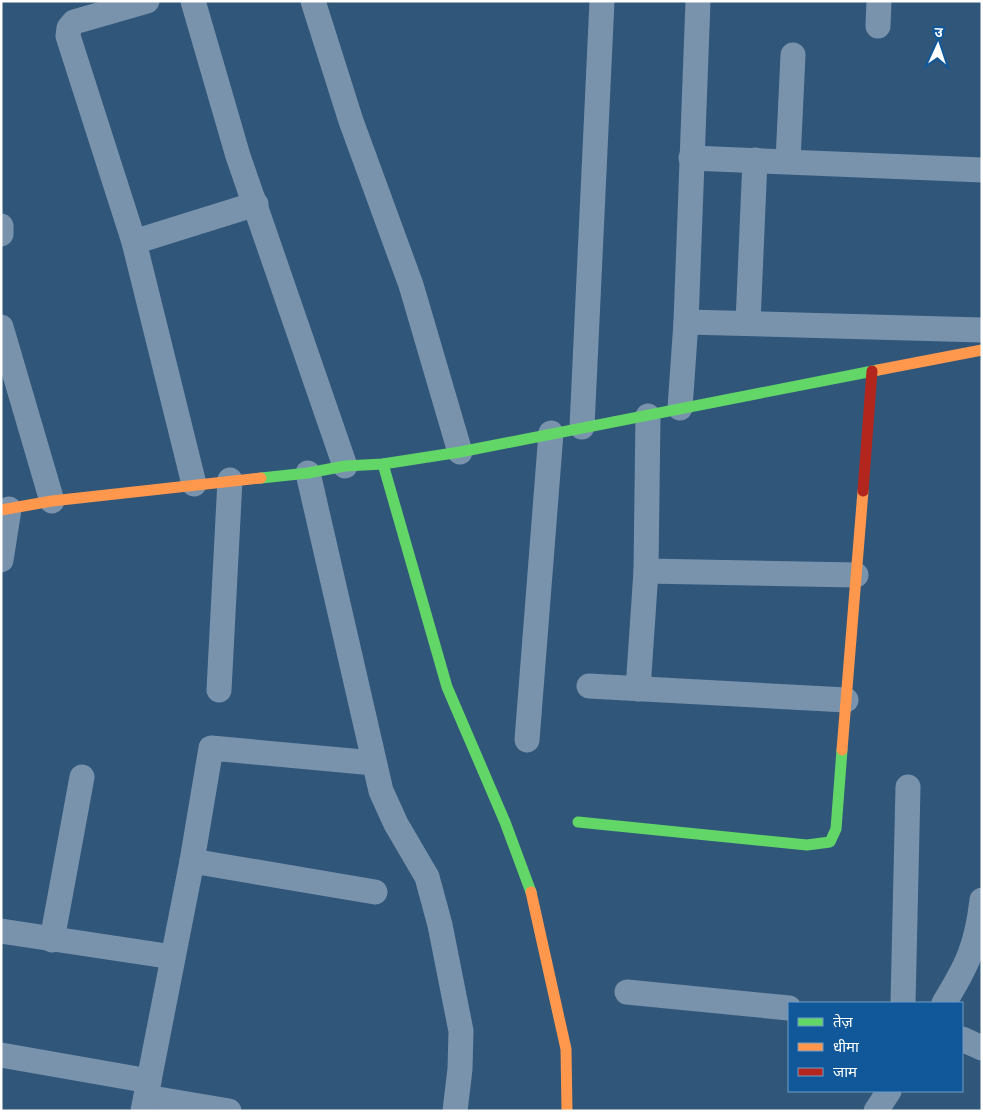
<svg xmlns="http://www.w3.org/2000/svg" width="983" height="1112" font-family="Ubuntu,'Noto Sans Devanagari',sans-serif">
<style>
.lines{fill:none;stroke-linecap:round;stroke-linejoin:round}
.street{stroke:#7a93ad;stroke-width:25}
.fast{stroke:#63d668;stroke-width:11}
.slow{stroke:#ff974d;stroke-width:11}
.jam{stroke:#b3261e;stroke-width:11}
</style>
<rect width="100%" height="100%" fill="#30577a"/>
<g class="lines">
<g class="street">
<path d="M147,1L74,22L69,28L68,36L134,242L194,484"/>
<path d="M193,1L238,156L345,466"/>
<path d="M313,1L351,121L411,285L460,452"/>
<path d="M878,26L879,1"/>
<path d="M691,158L982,170"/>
<path d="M788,161L793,55"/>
<path d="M1,226V234"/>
<path d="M134,242L256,204"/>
<path d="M686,322L982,330"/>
<path d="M748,323L755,160"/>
<path d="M1,327L52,501"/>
<path d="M680,408L686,322L698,1"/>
<path d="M582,427L602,1"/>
<path d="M308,473L381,791L396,824L427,877L440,925L461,1031L460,1069L455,1111"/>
<path d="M1,560L9,509"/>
<path d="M646,571L856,575"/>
<path d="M589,686L846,700"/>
<path d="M638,689L646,571L648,416"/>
<path d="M219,690L230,480"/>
<path d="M527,740L551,433"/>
<path d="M192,861L211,748L374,763"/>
<path d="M1,931L173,957"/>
<path d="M52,940L82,777"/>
<path d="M627,992L789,1008"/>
<path d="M903,1003L908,787"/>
<path d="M944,1003C967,966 977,945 982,900"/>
<path d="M962,1039L982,1048"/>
<path d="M1,1055L149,1081"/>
<path d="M146,1097L229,1111"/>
<path d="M143,1111L192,861L375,892"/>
<path d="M876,1111L889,1091"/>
</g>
<g class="fast">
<path d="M383,464L447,687L505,822L531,892"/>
<path d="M261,478L308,473L345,466L383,464L460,452L878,370"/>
<path d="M578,822L807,845L830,842L836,829L842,750"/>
</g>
<g class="slow">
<path d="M878,370L982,350"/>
<path d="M1,510L52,501L261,478"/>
<path d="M842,750L863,491"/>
<path d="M531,892L566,1049L567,1111"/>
</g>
<path class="jam" d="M863,491L872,371"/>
</g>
<rect width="983" height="1112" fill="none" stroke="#ffffff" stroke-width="5"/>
<rect x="788" y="1002" width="175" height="90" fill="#10589a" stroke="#709bc2"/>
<rect x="798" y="1018" width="25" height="8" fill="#63d668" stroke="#709bc2"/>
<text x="833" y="1027" font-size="15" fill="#ffffff">तेज़</text>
<rect x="798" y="1043" width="25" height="8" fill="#ff974d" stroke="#709bc2"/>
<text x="833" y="1052" font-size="15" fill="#ffffff">धीमा</text>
<rect x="798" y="1068" width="25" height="8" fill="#b3261e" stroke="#709bc2"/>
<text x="833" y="1077" font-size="15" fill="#ffffff">जाम</text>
<g transform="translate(938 45) rotate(3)" stroke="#10589a" stroke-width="4" paint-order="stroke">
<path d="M0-4L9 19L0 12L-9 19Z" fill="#ffffff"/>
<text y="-8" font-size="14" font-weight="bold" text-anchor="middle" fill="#ffffff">उ</text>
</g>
</svg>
